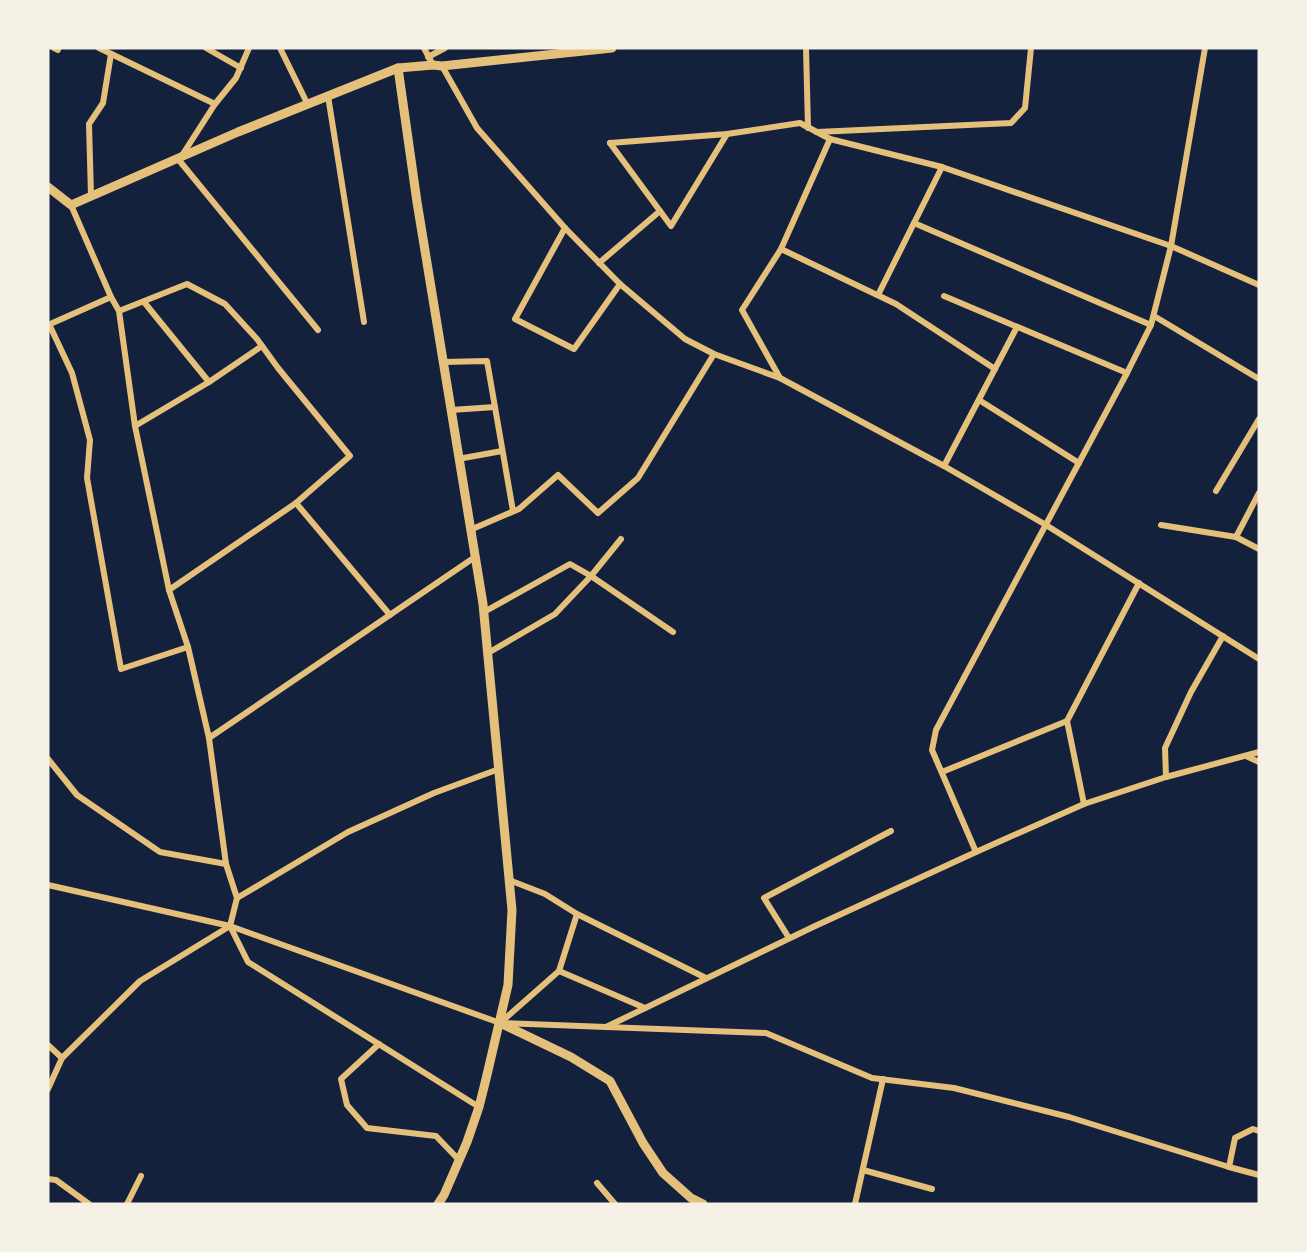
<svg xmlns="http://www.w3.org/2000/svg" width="1307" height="1252" font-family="Roboto,sans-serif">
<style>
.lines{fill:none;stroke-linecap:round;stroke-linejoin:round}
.minor{stroke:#e5c07b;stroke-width:6}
.tertiary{stroke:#e5c07b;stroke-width:9}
</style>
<rect width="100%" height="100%" fill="#14213d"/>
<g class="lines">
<g class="minor">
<path d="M54,48L58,50V48"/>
<path d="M99,48L215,104"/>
<path d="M206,48L241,68"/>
<path d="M280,48L308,105"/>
<path d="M424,48L433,65"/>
<path d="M806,48L808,128"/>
<path d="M428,57L445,48"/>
<path d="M442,66L477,128L565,228L620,284L685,339L714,354L780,378L944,466L1046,525L1259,659"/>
<path d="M328,96L364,322"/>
<path d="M817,132L1011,123L1025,108L1031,48"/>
<path d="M610,143L727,134L800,123L830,139L942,167L1171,246L1259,285"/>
<path d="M610,143L671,226L727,134"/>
<path d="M181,157L215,104L236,78L249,48"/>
<path d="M178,159L318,330"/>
<path d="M91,196L89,124L103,103L111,54"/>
<path d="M71,205L111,297L119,311L135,426L169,590L188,647L209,738L226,864L237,898L230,926L248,962L479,1107"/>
<path d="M914,223L1151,325"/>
<path d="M565,228L515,319L574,349L620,284"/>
<path d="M781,249L896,304L995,369"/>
<path d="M599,263L660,211"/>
<path d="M878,295L942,167"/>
<path d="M944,296L1127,373"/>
<path d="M144,302L209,382"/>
<path d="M119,311L187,284L225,304L257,339L278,368L350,456L296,503L169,590"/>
<path d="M1154,316L1259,379"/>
<path d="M49,324L72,373L90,440L87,478L121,669L188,647"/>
<path d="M48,325L111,297"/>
<path d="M443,362L487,361L513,511"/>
<path d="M780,378L742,310L781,249L830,139"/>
<path d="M979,400L1079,463"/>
<path d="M451,410L495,407"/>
<path d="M135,426L209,382L262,346"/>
<path d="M458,459L502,451"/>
<path d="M944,466L1017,327"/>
<path d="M1216,491L1259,419"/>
<path d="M296,503L390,615"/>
<path d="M1161,525L1236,537L1259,549"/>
<path d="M470,530L519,509L558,475L598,513L638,478L714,354"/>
<path d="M1236,537L1259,493"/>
<path d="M484,612L570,564L591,576L673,632"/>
<path d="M488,653L555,614L591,576L621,539"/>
<path d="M209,738L475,557"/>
<path d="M1246,756L1259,762"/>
<path d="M48,759L77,795L160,852L226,864"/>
<path d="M942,772L1067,721"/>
<path d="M1166,777L1165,748L1191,692L1223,636"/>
<path d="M1084,804L1067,721L1139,583"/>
<path d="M976,852L932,750L936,730L1127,373L1151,325L1171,246L1205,48"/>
<path d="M509,880L545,894L577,914L706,978"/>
<path d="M48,885L230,926L500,1023L766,1033L872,1078L954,1088L1069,1117L1229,1167L1259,1175"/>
<path d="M237,898L348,832L434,793L499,769"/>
<path d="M789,938L764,898L891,831"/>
<path d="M559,971L645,1008"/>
<path d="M500,1023L559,971L577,914"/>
<path d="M606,1027L813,927L976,852L1084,804L1166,777L1259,752"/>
<path d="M379,1044L341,1079L347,1105L367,1128L436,1136L459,1160"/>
<path d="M48,1045L62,1058"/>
<path d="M48,1089L62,1058L140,981L230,926"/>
<path d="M1229,1167L1235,1138L1253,1129L1259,1131"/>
<path d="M863,1170L932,1189"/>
<path d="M48,1179L56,1180L89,1204"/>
<path d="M597,1183L615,1204"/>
<path d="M127,1204L141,1176"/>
<path d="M855,1204L883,1079"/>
</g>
<g class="tertiary">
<path d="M398,68L417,202L483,604L512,910L508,985L486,1079L479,1107L467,1142L444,1195L438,1204"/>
<path d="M48,187L71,205L238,132L398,68L433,65L442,66L612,48"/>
<path d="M500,1023L571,1057L610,1081L643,1143L663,1173L691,1198L703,1204"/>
</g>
</g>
<rect width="1307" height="1252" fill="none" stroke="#f6f1e7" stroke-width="99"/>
</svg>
